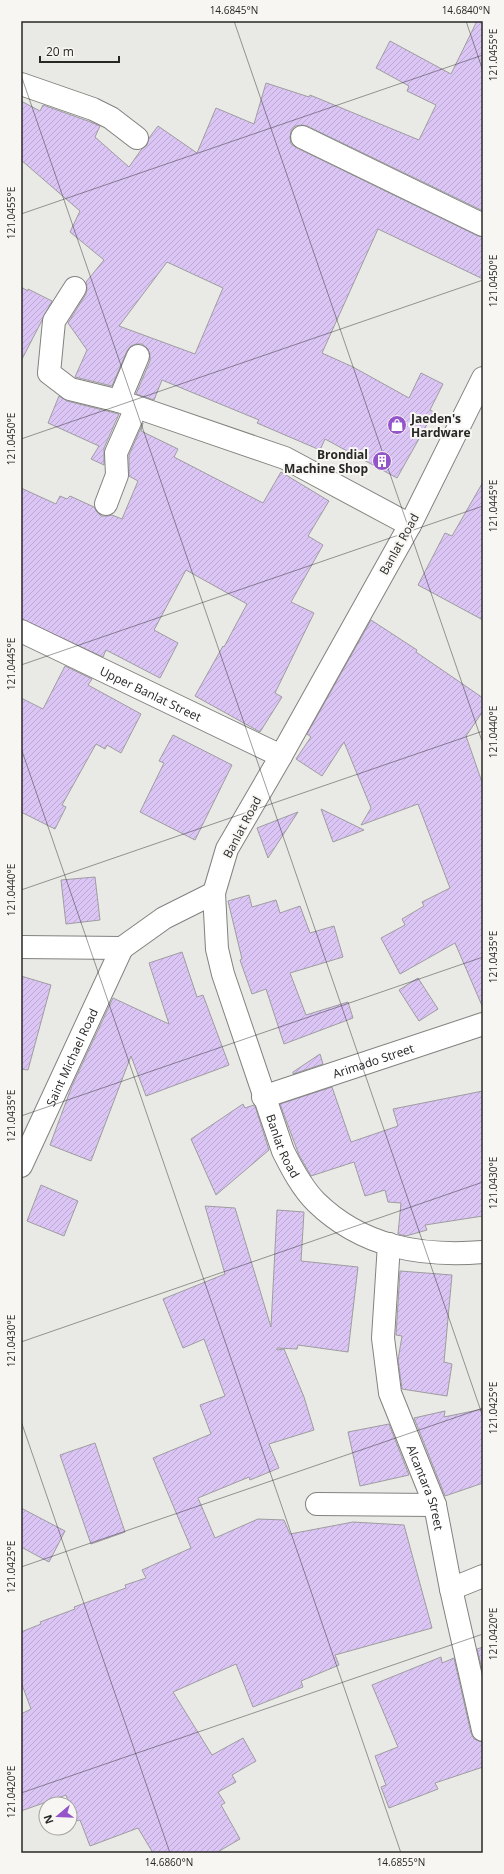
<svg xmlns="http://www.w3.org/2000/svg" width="504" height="1874" font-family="'Open Sans',sans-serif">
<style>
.building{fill:url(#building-hatch);stroke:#9e9d9f;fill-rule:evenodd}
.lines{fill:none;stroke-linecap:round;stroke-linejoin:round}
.minor-casing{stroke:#82827f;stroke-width:24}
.minor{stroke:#fff;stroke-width:22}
.ticks{fill:none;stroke:#272726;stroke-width:1;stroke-opacity:0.45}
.labels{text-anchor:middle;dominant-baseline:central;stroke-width:4;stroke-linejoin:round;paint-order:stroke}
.poi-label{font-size:12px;font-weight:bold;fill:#272726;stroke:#f7f6f3;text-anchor:start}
.street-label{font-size:12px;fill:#272726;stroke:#f7f6f3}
.neatline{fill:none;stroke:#272726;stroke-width:1.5}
.ticks-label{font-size:10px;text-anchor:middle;fill:#272726}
</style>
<defs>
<pattern id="building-hatch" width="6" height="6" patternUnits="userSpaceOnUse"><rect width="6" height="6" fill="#dbc5f4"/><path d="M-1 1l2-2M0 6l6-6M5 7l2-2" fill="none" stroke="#bca9d1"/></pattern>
</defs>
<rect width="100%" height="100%" fill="#e9e9e6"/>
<g class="building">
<path d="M477,21H483V211L307,126L302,125L295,126L291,131L290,138L291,144L297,148L478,236L483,237V279L378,229L322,353L353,367L409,398L421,373L443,384L430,410L434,412L397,478L325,439L320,450L257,423L259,420L162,380L154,400L136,394L150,361V355L148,349L142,344H136L131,346L127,351L112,386L75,377L87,350L68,323L86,294L87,288L86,282L104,260L70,232L80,211L21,160V101L40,111L43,105L88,121L100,126L95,137L129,167L141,150L147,145L149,138L158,126L197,153L216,108L254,124L266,83L309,97L310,95L419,140L436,105L407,91L409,86L376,68L390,41L451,74ZM167,262L223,288L195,354L119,326Z"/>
<path d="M21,287L28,291V289L52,301L21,361Z"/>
<path d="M59,396L67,401L119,414L104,448V465L91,459L99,446L48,423Z"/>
<path d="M143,423L141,431L178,449L174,457L263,503L281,472L329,501L308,536L323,545L291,602L314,613L275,693L282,697L260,732L195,696L223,646L224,647L247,604L186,570L154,630L178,643L160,678L106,650L103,657L21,619V488L56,504L60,496L67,499L70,496L94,507L97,512L101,516H108L112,515L122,519L138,481L129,476V455Z"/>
<path d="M483,482V620L418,585L445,533L452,536Z"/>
<path d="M371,620L417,650L416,652L483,698V711L466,736L483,785V1008L455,943L400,974L381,938L405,925L402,919L424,906L422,902L450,888L418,804L361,825L371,808L344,742L322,776L296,759L311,737L307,734Z"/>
<path d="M65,666L92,679L88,685L141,714L121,753L107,745L105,749L96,744L62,805L66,807L55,829L21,812V698L43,709Z"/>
<path d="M173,735L232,765L195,840L140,812L164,763L159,761Z"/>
<path d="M321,809L364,830L333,842Z"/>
<path d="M298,812L268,858L257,828Z"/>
<path d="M95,877L100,920L66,924L61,880Z"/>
<path d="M249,895L252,907L276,900L280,913L300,906L310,933L334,926L343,957L290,973L306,1015L348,1002L353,1018L284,1044L266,989L252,994L240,960L242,959L228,901Z"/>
<path d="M182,952L197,997L203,995L229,1065L146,1096L131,1056L91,1161L50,1145L72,1086L113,998L169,1024L149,963Z"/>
<path d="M21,976L51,985L28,1070L21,1069Z"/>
<path d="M418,978L438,1009L419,1021L399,990Z"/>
<path d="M320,1054L323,1064L293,1074V1072Z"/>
<path d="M332,1087L351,1142L398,1126L393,1109L483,1091V1216L425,1225L427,1230L406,1236L398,1234L401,1203L388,1202L385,1190L365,1196L354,1162L311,1176L299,1155L280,1104Z"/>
<path d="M243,1104L245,1108L254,1105L255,1106L269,1150L216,1195L191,1139Z"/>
<path d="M41,1185L78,1201L64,1236L27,1221Z"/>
<path d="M205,1206L235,1208L271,1327L277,1210L304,1212L301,1261L358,1267L348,1352L298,1345L297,1349L277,1348V1350L284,1349L304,1397L314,1430L269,1444L279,1468L250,1480L249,1477L198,1498L215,1538L258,1519L284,1520L290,1534L353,1522L404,1525L432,1628L335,1655L339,1665L301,1681L303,1687L253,1707L236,1664L173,1692L212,1755L243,1738L256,1761L232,1775L236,1782L218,1792L225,1803L221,1805L240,1839L216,1853H153L138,1828L90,1846L80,1820L76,1821L66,1795L21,1811V1714L31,1709L21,1682V1632L41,1624L40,1622L75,1609L74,1607L126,1588L125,1585L146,1578L142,1570L191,1548L153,1458L211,1434L200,1405L225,1396L204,1339L183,1348L163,1299L225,1274Z"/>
<path d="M400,1271L452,1275L444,1362L452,1364L447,1396L402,1389L398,1360L402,1336L396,1335Z"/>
<path d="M483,1409V1483L445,1496L414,1418L445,1411L444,1417Z"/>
<path d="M389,1424L409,1475L360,1486L348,1432Z"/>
<path d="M95,1443L125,1532L91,1544L60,1455Z"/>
<path d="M21,1508L65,1531L49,1562L21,1547Z"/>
<path d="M483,1647V1674L477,1649Z"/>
<path d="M441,1657L442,1663L454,1658L471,1733L474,1739L483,1742V1767L435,1783L438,1789L389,1808L381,1787L386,1785L375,1756L398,1747L372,1685Z"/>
</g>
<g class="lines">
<g class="minor-casing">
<g id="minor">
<path d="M21,84L93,109L111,118L137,138"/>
<path d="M302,137L483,225"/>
<path d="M75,288L54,321L49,373L70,389L119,401L285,458L410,525"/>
<path id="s1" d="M483,378L410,525L281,756L227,849L214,893L217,949L223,974L283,1151C292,1169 302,1188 316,1202C362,1247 421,1257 483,1252"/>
<path d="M119,401L138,356"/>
<path d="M106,504L117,475L116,453L136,408"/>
<path id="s2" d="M21,631L281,756"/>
<path d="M21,947L122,948L164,918L214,893"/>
<path id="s3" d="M263,1097L483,1024"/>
<path id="s4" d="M21,1166L122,948"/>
<path id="s5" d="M389,1244L383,1338L390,1393L435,1505L451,1589L483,1730"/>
<path d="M317,1504L435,1505"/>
<path d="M451,1589L483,1576"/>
</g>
</g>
<use href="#minor" class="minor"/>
</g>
<path class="ticks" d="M234,21L483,744M466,21L483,71M21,75L483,1417M21,214L483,55M21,439L483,280M21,665L483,506M21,748L401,1853M21,890L483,731M21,1116L483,957M21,1342L483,1182M21,1421L170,1853M21,1567L483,1408M21,1793L483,1634"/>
<defs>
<g id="shop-disc" transform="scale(1)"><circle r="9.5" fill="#9455cb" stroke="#f7f6f3"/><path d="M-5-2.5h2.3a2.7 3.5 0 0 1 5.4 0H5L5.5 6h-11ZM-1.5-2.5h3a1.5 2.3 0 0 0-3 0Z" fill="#fff"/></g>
<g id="building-disc" transform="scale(1)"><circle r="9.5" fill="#9455cb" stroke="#f7f6f3"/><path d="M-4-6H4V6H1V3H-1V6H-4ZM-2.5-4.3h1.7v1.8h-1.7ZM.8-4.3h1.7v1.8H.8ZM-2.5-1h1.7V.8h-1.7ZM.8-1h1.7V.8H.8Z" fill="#fff"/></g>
</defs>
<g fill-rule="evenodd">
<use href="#shop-disc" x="397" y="425"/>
<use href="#building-disc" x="382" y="461"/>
</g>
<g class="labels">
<g class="poi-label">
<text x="411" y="418">Jaeden's<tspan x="411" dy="14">Hardware</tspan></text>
<text x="368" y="454" text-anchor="end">Brondial<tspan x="368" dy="14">Machine Shop</tspan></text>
</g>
<g class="street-label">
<text transform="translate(399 544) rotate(-61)">Banlat Road</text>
<text stroke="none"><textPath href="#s2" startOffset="144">Upper Banlat Street</textPath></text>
<text transform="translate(242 827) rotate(-62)">Banlat Road</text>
<text stroke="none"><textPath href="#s4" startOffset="120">Saint Michael Road</textPath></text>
<text stroke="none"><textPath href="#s3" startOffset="116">Arimado Street</textPath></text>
<text stroke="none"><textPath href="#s1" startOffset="846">Banlat Road</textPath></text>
<text stroke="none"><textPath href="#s5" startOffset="251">Alcantara Street</textPath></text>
</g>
</g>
<rect width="504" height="1874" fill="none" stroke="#f7f6f3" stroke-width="44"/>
<g transform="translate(58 1816) rotate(251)"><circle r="19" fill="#f7f6f3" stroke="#a4a3a1"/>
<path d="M0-3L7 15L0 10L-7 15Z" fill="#9455cb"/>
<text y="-6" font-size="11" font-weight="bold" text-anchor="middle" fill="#272726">N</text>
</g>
<path d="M40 56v6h79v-6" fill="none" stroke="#272726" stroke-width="2"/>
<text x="46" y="56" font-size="12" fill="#272726" stroke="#f7f6f3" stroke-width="3" paint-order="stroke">20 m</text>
<rect x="22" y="22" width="460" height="1830" class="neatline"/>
<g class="ticks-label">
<text x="234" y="14">14.6845°N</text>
<text x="466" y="14">14.6840°N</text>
<text transform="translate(493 55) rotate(-90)" y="4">121.0455°E</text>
<text transform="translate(11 213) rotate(-90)" y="4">121.0455°E</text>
<text transform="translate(493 281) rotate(-90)" y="4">121.0450°E</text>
<text transform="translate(11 439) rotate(-90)" y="4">121.0450°E</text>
<text transform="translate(493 506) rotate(-90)" y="4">121.0445°E</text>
<text transform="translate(11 664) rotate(-90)" y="4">121.0445°E</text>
<text transform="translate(493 732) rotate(-90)" y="4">121.0440°E</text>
<text transform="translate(11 890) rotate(-90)" y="4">121.0440°E</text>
<text transform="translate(493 957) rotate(-90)" y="4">121.0435°E</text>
<text transform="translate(11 1116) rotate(-90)" y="4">121.0435°E</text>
<text transform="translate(493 1183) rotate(-90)" y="4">121.0430°E</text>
<text transform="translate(11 1341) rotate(-90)" y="4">121.0430°E</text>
<text transform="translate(493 1408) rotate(-90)" y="4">121.0425°E</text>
<text transform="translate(11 1567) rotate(-90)" y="4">121.0425°E</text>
<text transform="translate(493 1634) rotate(-90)" y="4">121.0420°E</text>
<text transform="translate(11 1792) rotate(-90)" y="4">121.0420°E</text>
<text x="169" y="1866">14.6860°N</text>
<text x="401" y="1866">14.6855°N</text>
</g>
</svg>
